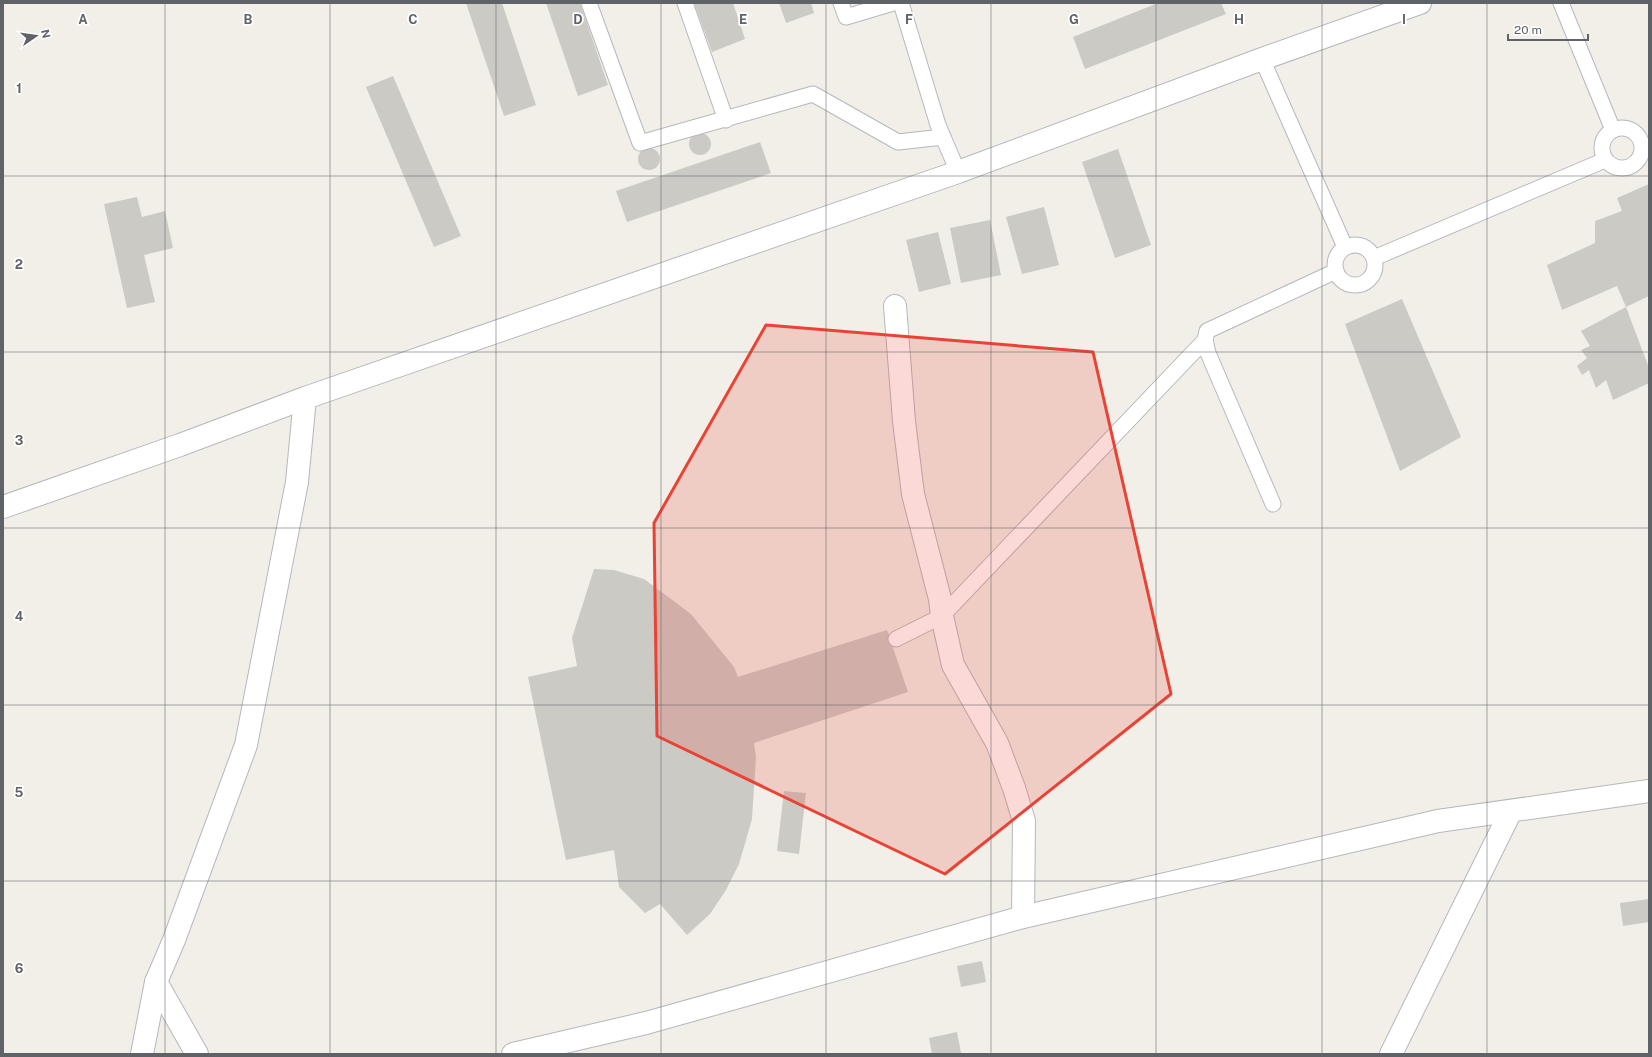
<svg xmlns="http://www.w3.org/2000/svg" width="1652" height="1057" font-family="'Public Sans',sans-serif">
<style>
.building{fill:#cccac5}
.lines{fill:none;stroke-linecap:round;stroke-linejoin:round}
.lane-casing{stroke:#b5b8bc;stroke-width:17}
.street-casing{stroke:#b5b8bc;stroke-width:24}
.lane{stroke:#fff;stroke-width:15}
.street{stroke:#fff;stroke-width:22}
.marked{fill:#ea4335;fill-opacity:0.2;stroke:#ea4335;stroke-width:3;stroke-linejoin:round}
.grid{fill:none;stroke:#5f6368;stroke-width:1;stroke-opacity:0.55}
.grid-label{font-size:13px;text-anchor:middle;font-weight:bold;fill:#5f6368;stroke:#fff;stroke-width:3.5;stroke-linejoin:round;paint-order:stroke}
</style>
<rect width="100%" height="100%" fill="#f1efe8"/>
<g class="building">
<path d="M466,3H502L536,105L504,116Z"/>
<path d="M546,3H580L608,85L578,96Z"/>
<path d="M694,3H733L745,39L712,52Z"/>
<path d="M779,3H811L814,13L786,23Z"/>
<path d="M1158,3H1221L1226,14L1085,69L1073,37Z"/>
<path d="M393,76L461,236L434,247L366,87Z"/>
<circle cx="700" cy="144" r="11"/>
<path d="M760,142L771,173L627,222L616,191Z"/>
<circle cx="649" cy="159" r="11"/>
<path d="M1118,149L1151,245L1115,258L1082,162Z"/>
<path d="M1649,184V296L1626,307L1617,286L1562,310L1547,265L1595,243V221L1622,211L1617,198Z"/>
<path d="M137,197L142,217L165,211L173,248L144,255L155,302L127,308L104,204Z"/>
<path d="M1044,207L1059,265L1022,274L1006,217Z"/>
<path d="M990,220L1001,275L961,283L950,228Z"/>
<path d="M938,232L951,284L919,292L906,240Z"/>
<path d="M1402,299L1461,437L1400,471L1345,324Z"/>
<path d="M1626,307L1649,368V383L1613,400L1606,380L1596,388L1589,370L1582,375L1577,366L1587,358L1581,350L1590,346L1581,331Z"/>
<path d="M594,569L614,570L644,579L671,599L691,614L734,667L738,677L887,630L908,692L754,743L756,757L752,819L739,864L726,890L710,914L687,935L660,904L645,913L619,887L614,850L566,860L528,677L577,666L572,638Z"/>
<path d="M784,791L806,793L799,854L777,851Z"/>
<path d="M1649,899V922L1623,926L1620,903Z"/>
<path d="M982,961L986,982L961,987L957,966Z"/>
<path d="M957,1032L961,1053L932,1054L929,1038Z"/>
</g>
<g class="lines">
<g class="lane-casing">
<g id="lane">
<path d="M589,3L640,143L813,94L898,142L943,137"/>
<path d="M685,3L726,120"/>
<path d="M841,3L846,17L893,3"/>
<path d="M901,3L938,125L958,172"/>
<path d="M1561,3L1613,130"/>
<path d="M1262,59L1345,247"/>
<circle cx="1622" cy="148" r="20"/>
<circle cx="1355" cy="265" r="20"/>
<path d="M1374,258L1605,160"/>
<path d="M1273,504L1208,353L1205,340L1207,331L1336,271"/>
<path d="M896,639L942,616L1205,340"/>
</g>
</g>
<g class="street-casing">
<g id="street">
<path d="M895,306L904,421L913,494L940,599L942,616L953,665L997,743L1014,788L1024,821L1023,917"/>
<path d="M3,507L180,445L305,398L958,172L1262,59L1420,3"/>
<path d="M156,982L197,1054"/>
<path d="M142,1054L156,982L174,940L246,745L297,482L305,398"/>
<path d="M513,1054L646,1023L1023,917L1438,821L1649,791"/>
<path d="M1391,1054L1511,811"/>
</g>
</g>
<use href="#lane" class="lane"/>
<use href="#street" class="street"/>
</g>
<path class="marked" d="M766,325L1093,352L1171,694L945,874L657,736L654,523Z"/>
<path class="grid" d="M165,3V1054M330,3V1054M496,3V1054M661,3V1054M826,3V1054M991,3V1054M1156,3V1054M1322,3V1054M1487,3V1054M3,176H1649M3,352H1649M3,528H1649M3,705H1649M3,881H1649"/>
<g class="grid-label">
<text x="83" y="24">A</text>
<text x="248" y="24">B</text>
<text x="413" y="24">C</text>
<text x="578" y="24">D</text>
<text x="743" y="24">E</text>
<text x="909" y="24">F</text>
<text x="1074" y="24">G</text>
<text x="1239" y="24">H</text>
<text x="1404" y="24">I</text>
<text x="19" y="93">1</text>
<text x="19" y="269">2</text>
<text x="19" y="445">3</text>
<text x="19" y="621">4</text>
<text x="19" y="797">5</text>
<text x="19" y="973">6</text>
</g>
<rect width="1652" height="1057" fill="none" stroke="#5f6368" stroke-width="8"/>
<g transform="translate(36 36) rotate(77)" stroke="#ffffff" stroke-width="3" paint-order="stroke">
<path d="M0-3L7 15L0 10L-7 15Z" fill="#5f6368"/>
<text y="-6" font-size="11" font-weight="bold" text-anchor="middle" fill="#5f6368">N</text>
</g>
<path d="M1508 34v6h80v-6" fill="none" stroke="#5f6368" stroke-width="2"/>
<text x="1514" y="34" font-size="12" fill="#5f6368" stroke="#ffffff" stroke-width="3" paint-order="stroke">20 m</text>
</svg>
